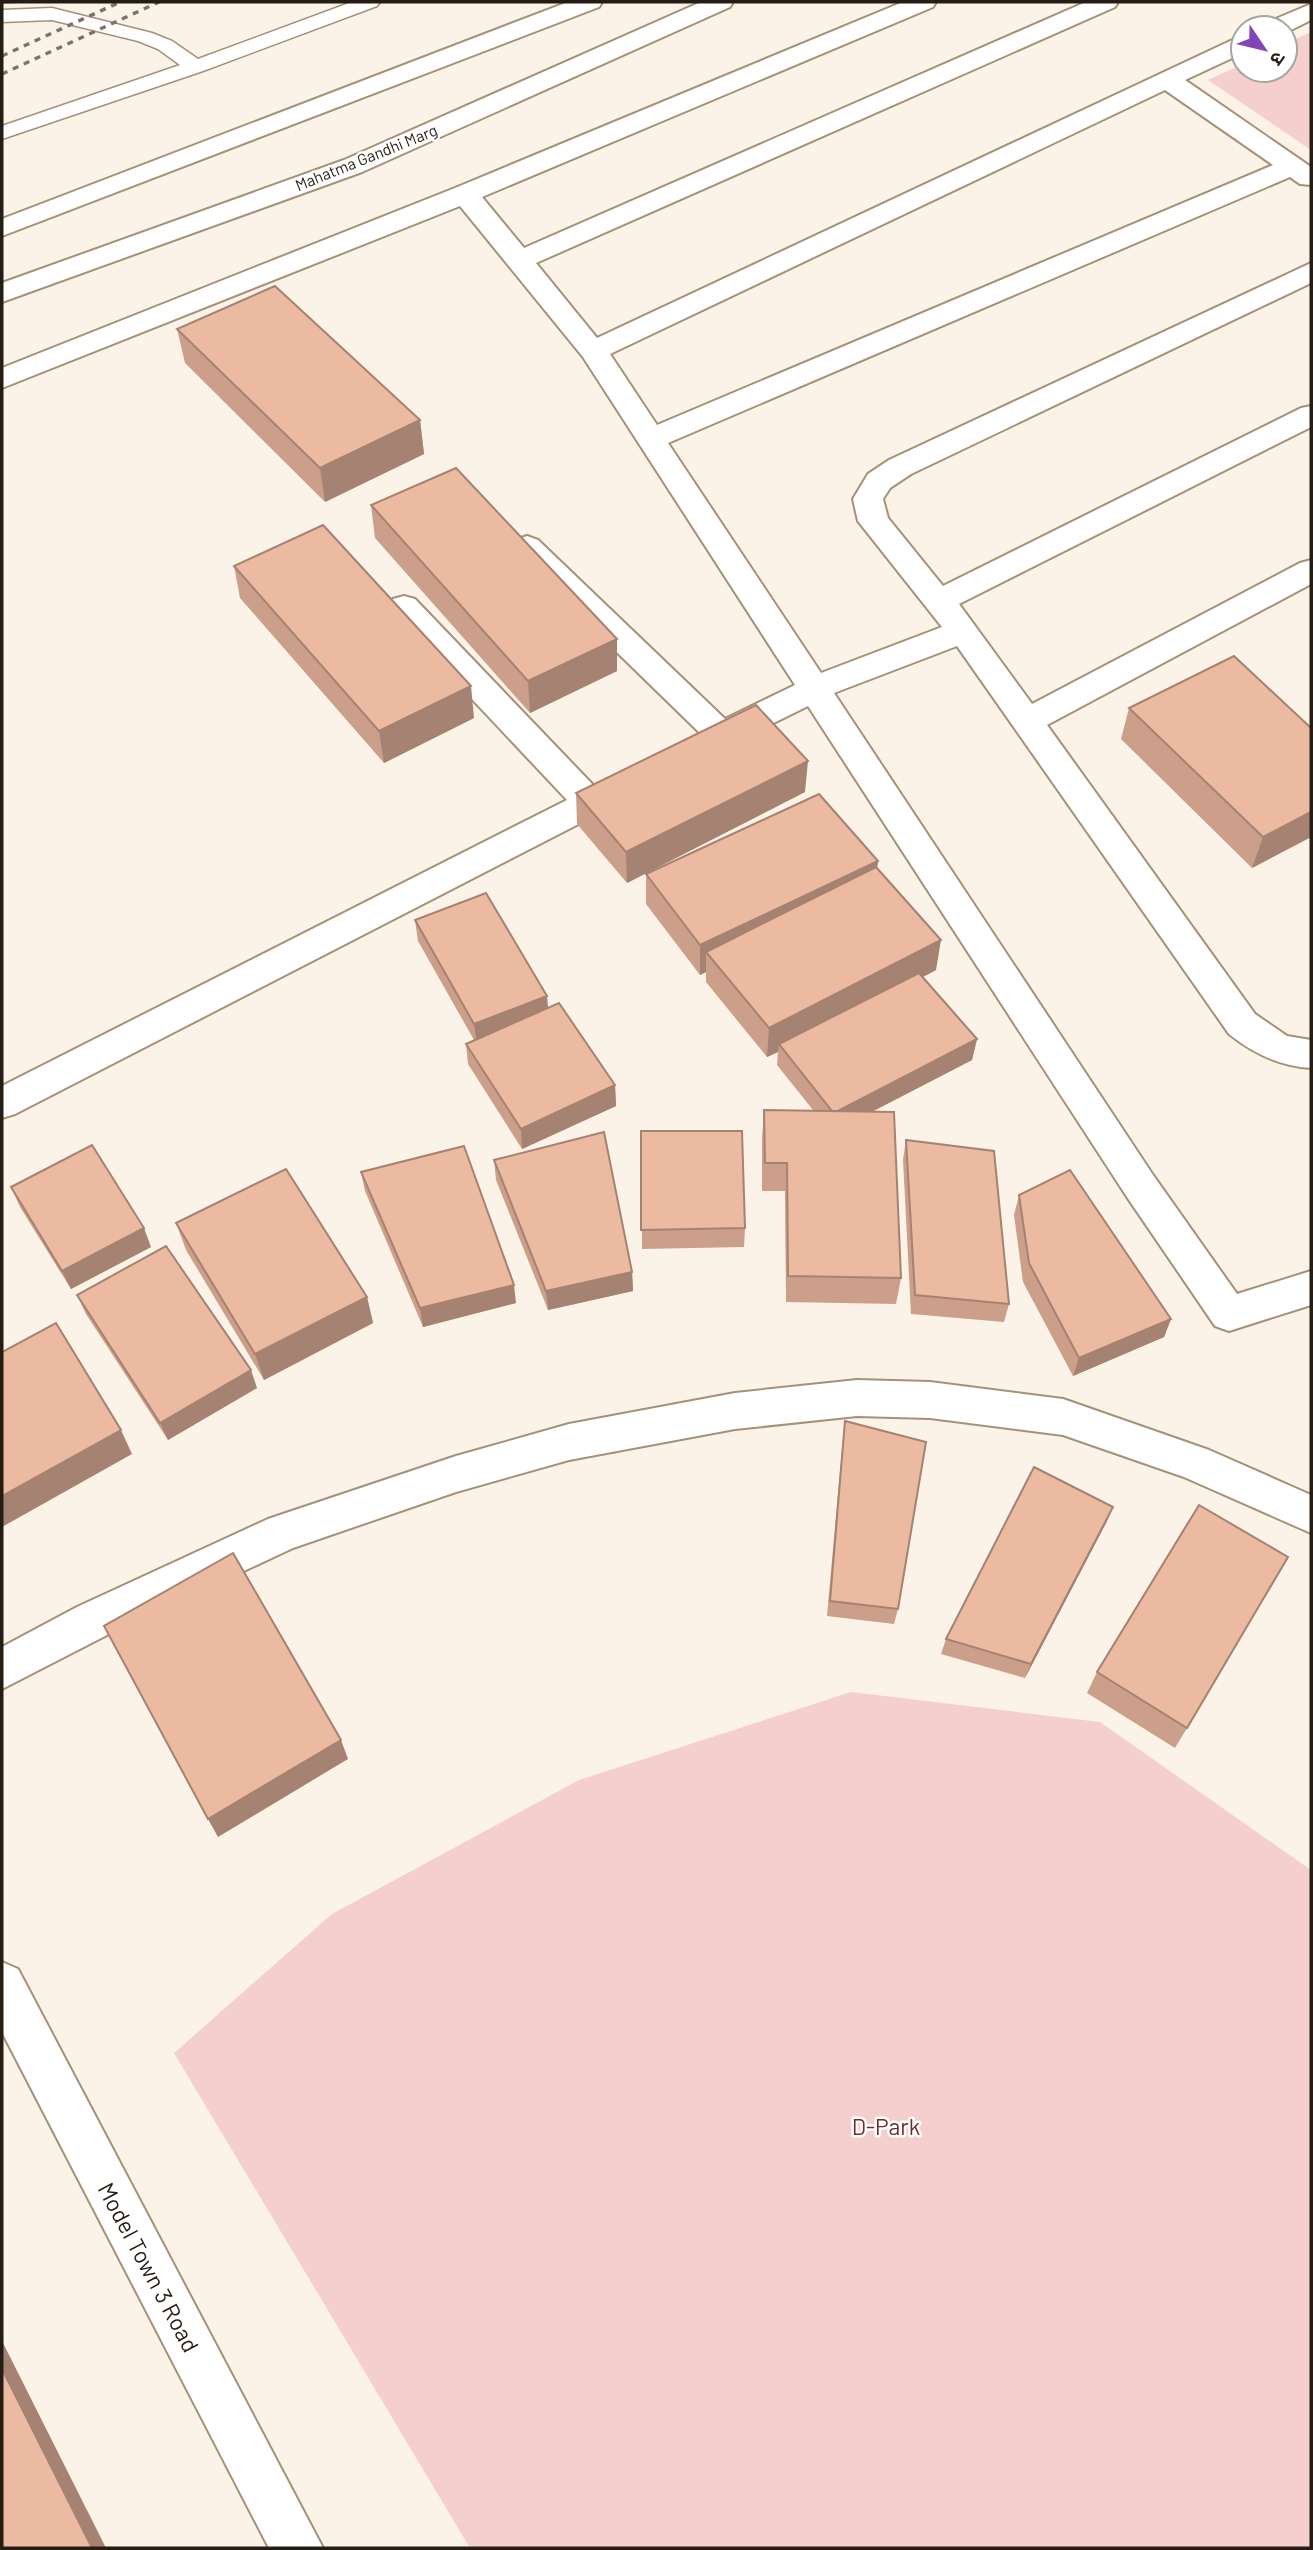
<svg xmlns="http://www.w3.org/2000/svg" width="1313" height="2550" font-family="Barlow,'Noto Sans Devanagari',sans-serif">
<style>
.green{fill:#f5cfcd}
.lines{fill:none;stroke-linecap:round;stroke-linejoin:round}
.service-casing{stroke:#a69178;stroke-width:3}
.minor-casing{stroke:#a69178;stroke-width:4}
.tertiary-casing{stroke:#a69178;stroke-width:4}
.primary-casing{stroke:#a69178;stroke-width:4}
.service{fill:#fff;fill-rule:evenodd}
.minor{fill:#fff;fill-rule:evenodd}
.tertiary{fill:#fff;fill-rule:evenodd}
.primary{fill:#fff;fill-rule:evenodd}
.rail{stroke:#7b7269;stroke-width:3.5;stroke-dasharray:6 6;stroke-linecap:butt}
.wall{fill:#cb9f8a}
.shaded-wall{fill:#a58271}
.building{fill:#ecb9a1;stroke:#a58271;stroke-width:2}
.labels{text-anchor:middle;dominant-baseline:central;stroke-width:5;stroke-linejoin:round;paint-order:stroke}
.far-street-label{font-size:16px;fill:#251d14;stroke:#fff}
.near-park-label{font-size:23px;fill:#6f2b2d;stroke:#fff}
.near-street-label{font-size:23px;fill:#251d14;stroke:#fff}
</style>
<rect width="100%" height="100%" fill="#fcf3e8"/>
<g class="green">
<path d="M1311,32V150L1208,80L1243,64V70H1285V44Z"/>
<path d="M851,1692L1100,1722L1311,1870V2548H470L174,2053L332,1914L579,1780Z"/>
</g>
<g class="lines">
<g class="service-casing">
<path id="service" d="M352,2H380L377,6L203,71L2,139V126L180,65L158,49L138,41L52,20L2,22V10L52,8L152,33L172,41L198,59Z"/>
</g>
<g class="minor-casing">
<g id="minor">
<path d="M903,2H936L933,7L482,197L524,248L1086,2H1118L1115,7L536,263L597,338L1243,35V53L1185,80L1311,167V185L1300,184L1290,177L668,443L821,673L942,627L858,521L853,499L868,474L889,460L1311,263V283L911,474L890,488L883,499L888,518L943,586L1301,408L1311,406V427L959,604L1032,704L1300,563L1311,560V584L1047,725L1255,1014L1287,1036L1311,1040V1068C1280,1066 1254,1054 1229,1034L957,646L834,693L1153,1175L1237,1294L1311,1271V1305L1229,1331L1215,1326L1127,1197L808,706L729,745L717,749L705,745L702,735L516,554L512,547L516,540L527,536L538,540L725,719L795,685L583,357L460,206L2,388V368L455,188ZM1165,90L1273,165L657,425L610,354Z"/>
<path d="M1311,4V20L1285,33V28H1262L1266,23Z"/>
<path d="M404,596L415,599L594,786L623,774L635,777L640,786L635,795L15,1114L2,1118V1086L567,800L393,615L388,607L393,599Z"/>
<path d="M857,1380L930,1382L1063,1399L1209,1450L1311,1495V1533L1184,1477L1063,1435L930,1418L857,1416L735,1429L569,1460L456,1492L293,1548L107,1635L2,1689V1647L77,1607L268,1519L456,1456L569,1424L735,1393Z"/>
</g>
</g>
<g class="tertiary-casing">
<path id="tertiary" d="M2,1962L18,1969L323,2548H269L2,2032Z"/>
</g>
<g class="primary-casing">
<g id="primary">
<path d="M568,2H602L599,7L2,236V219Z"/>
<path d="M701,2H733L730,7L362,172L2,302V283L344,160Z"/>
</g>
</g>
<use href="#service" class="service"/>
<use href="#minor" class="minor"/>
<use href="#tertiary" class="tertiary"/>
<use href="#primary" class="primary"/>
<g class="rail">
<path d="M2,56L120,2"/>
<path d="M2,74L159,2"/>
</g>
</g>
<g class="wall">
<path d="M2,2H20V3L2,4Z"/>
<path d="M177,329L420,420L424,454L325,502L185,363Z"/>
<path d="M371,505L617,639V671L530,713L375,538Z"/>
<path d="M234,566L474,718L384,763L240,598Z"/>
<path d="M1129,708L1311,728V837L1252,868L1121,739Z"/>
<path d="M805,792L627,883L577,824L576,793Z"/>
<path d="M878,861L877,868L936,970L923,977L977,1039L972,1060L873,1111L901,1278L896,1304L786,1302L785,1191H762V1138L764,1110H813L777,1065L778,1052L767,1057L706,982V972L700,975L646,904V874Z"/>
<path d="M415,920L548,1007L615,1085L616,1106L522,1149L468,1064L466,1044L474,1040L418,941Z"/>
<path d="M641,1131L745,1228L744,1247L642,1249Z"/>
<path d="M906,1140L1009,1304L1004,1322L911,1314L903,1160Z"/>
<path d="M494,1160L632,1272L633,1291L548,1310L496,1180Z"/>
<path d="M361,1172L516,1303L423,1327L365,1191Z"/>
<path d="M11,1187L151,1247L71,1289L20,1207Z"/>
<path d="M1019,1195L1171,1319L1164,1337L1073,1376L1023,1282L1014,1215Z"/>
<path d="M176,1223L367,1297L373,1323L264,1380L186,1250Z"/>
<path d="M77,1295L257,1388L168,1440L86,1314Z"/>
<path d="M845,1421L898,1609L894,1624L827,1616L843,1438Z"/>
<path d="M1113,1507L1106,1523L1025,1678L941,1654L946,1639Z"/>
<path d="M1097,1672L1187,1728L1175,1748L1087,1693Z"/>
</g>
<g class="shaded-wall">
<path d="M420,420L424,454L325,502L320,468Z"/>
<path d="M617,639V671L530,713L528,681Z"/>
<path d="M471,686L474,718L384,763L379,731Z"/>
<path d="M808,761L805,792L627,883L626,852Z"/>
<path d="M1311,812V837L1252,868L1263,837Z"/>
<path d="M878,861L874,892L706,952V972L700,975V945Z"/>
<path d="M941,940L936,970L783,1049L779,1044L778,1052L767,1057L769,1028Z"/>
<path d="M547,996L549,1017L477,1045L474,1024Z"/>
<path d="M977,1039L972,1060L831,1133L833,1113Z"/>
<path d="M615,1085L616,1106L522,1149L521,1129Z"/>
<path d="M144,1228L151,1247L71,1289L62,1271Z"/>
<path d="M632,1272L633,1291L548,1310L546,1291Z"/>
<path d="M514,1285L516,1303L423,1327L420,1308Z"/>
<path d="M367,1297L373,1323L264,1380L255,1354Z"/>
<path d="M1171,1319L1164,1337L1073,1376L1079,1358Z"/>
<path d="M251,1370L257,1388L168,1440L160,1423Z"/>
<path d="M121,1430L132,1454L2,1527V1496Z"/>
<path d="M1113,1507L1106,1523L1025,1678L1031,1664Z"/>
<path d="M341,1740L348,1759L218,1837L208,1819Z"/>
<path d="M2,2341L106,2548H92L2,2369Z"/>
</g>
<g class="building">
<path d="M275,286L420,420L320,468L177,329Z"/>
<path d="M456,468L617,639L528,681L371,505Z"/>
<path d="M323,525L471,686L379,731L234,566Z"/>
<path d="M1234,656L1311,728V812L1263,837L1129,708Z"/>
<path d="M756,705L808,761L626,852L576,793Z"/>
<path d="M819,794L878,861L700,945L646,874Z"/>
<path d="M876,867L941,940L769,1028L706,952Z"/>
<path d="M486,893L547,996L474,1024L415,920Z"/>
<path d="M919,973L977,1039L838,1111H832L779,1044Z"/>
<path d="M559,1003L615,1085L521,1129L466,1044Z"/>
<path d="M764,1110L894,1112L901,1278L788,1276L787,1163H765Z"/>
<path d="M641,1131H742L745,1228L641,1230Z"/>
<path d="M604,1132L632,1272L546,1291L494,1160Z"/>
<path d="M906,1140L994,1151L1009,1304L915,1295Z"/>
<path d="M92,1145L144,1228L62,1271L11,1187Z"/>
<path d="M464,1146L514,1285L420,1308L361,1172Z"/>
<path d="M286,1169L367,1297L255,1354L176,1223Z"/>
<path d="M1070,1170L1171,1319L1079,1358L1029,1263L1019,1195Z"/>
<path d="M166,1246L251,1370L160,1423L77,1295Z"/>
<path d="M56,1323L121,1430L2,1496V1352Z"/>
<path d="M845,1421L926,1442L898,1609L830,1601Z"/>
<path d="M1034,1467L1113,1507L1031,1664L946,1639Z"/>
<path d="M1199,1505L1288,1557L1187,1728L1097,1672Z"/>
<path d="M233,1553L341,1740L208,1819L104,1626Z"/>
<path d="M2,2369L92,2548H2Z"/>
</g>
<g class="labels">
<g class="far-street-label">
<text transform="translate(366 157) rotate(-22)">Mahatma Gandhi Marg</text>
</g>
<g class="near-park-label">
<text x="886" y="2126">D-Park</text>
</g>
<g class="near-street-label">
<text transform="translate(149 2267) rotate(62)">Model Town 3 Road</text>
</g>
</g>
<rect width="1313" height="2550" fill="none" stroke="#251d14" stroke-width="7"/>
<g transform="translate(1264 49) rotate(125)"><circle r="33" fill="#ffffff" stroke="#a8a5a1" stroke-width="2"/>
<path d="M0-5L12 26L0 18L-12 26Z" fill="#8244b9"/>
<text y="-10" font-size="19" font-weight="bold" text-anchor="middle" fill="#251d14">उ</text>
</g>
</svg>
